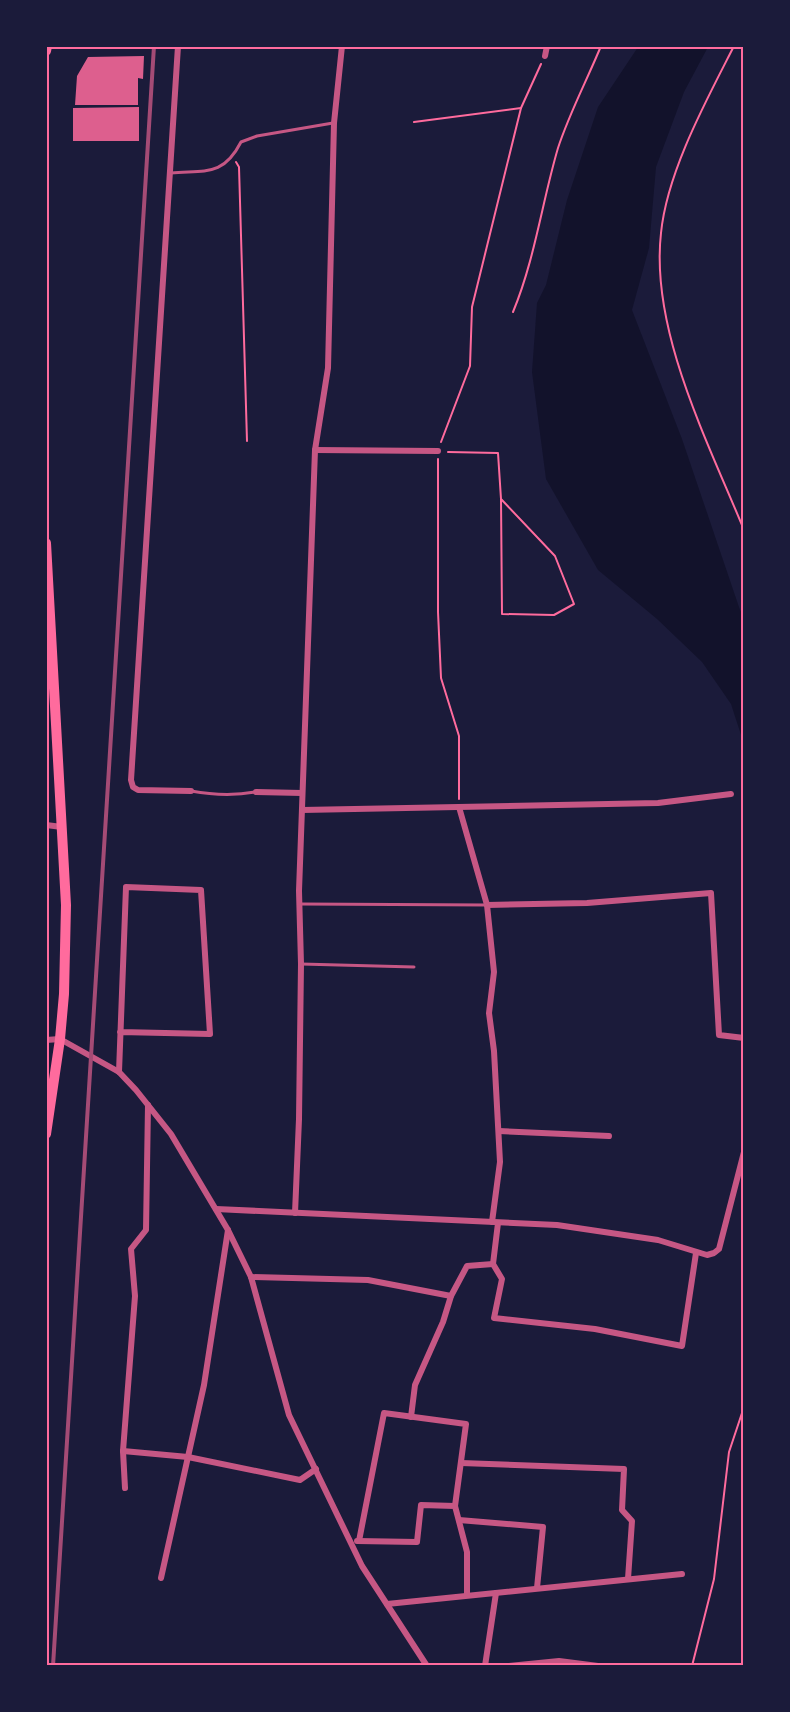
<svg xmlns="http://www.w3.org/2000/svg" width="790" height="1712" font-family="'Crimson Pro',serif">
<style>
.water{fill:#12122b}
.building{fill:#dd5f8e}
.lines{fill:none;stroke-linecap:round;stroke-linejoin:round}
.path{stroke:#ff6b9d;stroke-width:2}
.service{stroke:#c65784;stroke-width:3}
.minor{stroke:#c65784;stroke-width:6}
.trunk{stroke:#ff6b9d;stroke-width:10}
.rail{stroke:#a44b75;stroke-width:4}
.neatline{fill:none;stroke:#ff6b9d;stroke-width:2}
</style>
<rect width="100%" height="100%" fill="#1b1b3a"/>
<path class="water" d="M638,47H708L684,92L656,167L649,248L632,310L682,439L740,610L743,615V741L731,704L702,662L657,619L598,570L546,479L532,372L537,303L546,285L567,200L598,107Z"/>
<g class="building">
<path d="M144,56L143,79L138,78V105H75L77,76L88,57Z"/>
<path d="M139,107V141H73V108Z"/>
</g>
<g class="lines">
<g class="path">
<path d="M734,46C706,101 667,172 661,233C650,330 708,442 744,530"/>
<path d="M414,122L521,108"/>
<path d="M236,162L239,167L247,441"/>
<path d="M513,312C535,259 542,202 558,148C569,114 587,80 601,46"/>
<path d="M441,442L470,366L472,307L521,108L541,64"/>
<path d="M448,452L498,453L501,499L555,556L574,604L554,615L502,614L501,499"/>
<path d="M438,459V612L441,678L459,736V799"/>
<path d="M692,1666L714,1579L729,1452L744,1407"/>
</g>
<g class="service">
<path d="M171,173C205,170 223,177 241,142L257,136L333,123"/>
<path d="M191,791C213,795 233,796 255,792"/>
<path d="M300,904L487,905"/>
<path d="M301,964L414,967"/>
</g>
<g class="minor">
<path d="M178,46L131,780L133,787L138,790L191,791"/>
<path d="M545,56L547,46"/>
<path d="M315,450L438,451"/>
<path d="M256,792L302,793"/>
<path d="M459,807L487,905L587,903L711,893L719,1035L744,1038"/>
<path d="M302,810L658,803L731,794"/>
<path d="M46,825L62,827"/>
<path d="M487,905L494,972L489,1013L494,1051L500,1162L492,1222"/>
<path d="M46,1040L60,1039L119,1072L136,1090L171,1134L228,1230L251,1277L289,1415L362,1566L427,1666"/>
<path d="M119,1072L126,887L201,890L210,1034L120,1032"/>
<path d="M499,1131L609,1136"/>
<path d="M216,1209L557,1225L658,1240L707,1255L714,1253L719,1249L744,1152"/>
<path d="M295,1213L299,1119L301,964L299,891L315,450L328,368L334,123L342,46"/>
<path d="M498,1223L493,1264L502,1279L494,1318L595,1329L682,1346L696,1253"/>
<path d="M251,1277L368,1280L451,1296"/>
<path d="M411,1417L415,1385L443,1322L451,1296L467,1266L493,1264"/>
<path d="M123,1451L188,1457L300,1480L316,1469"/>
<path d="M461,1463L624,1469L622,1510L632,1521L628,1579"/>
<path d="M125,1488L123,1451L135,1296L131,1249L146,1230L148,1105"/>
<path d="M459,1520L543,1527L537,1588"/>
<path d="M357,1541L417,1542L421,1505L455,1506L467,1552V1595"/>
<path d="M359,1541L384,1413L466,1424L455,1506"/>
<path d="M161,1578L204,1385L228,1230"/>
<path d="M387,1604L682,1574"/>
<path d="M485,1666L496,1593"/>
<path d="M509,1666L559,1661L598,1666"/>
</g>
<g class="trunk">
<path d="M46,51L47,46"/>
<path d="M46,543L66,905L64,994L60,1039L46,1134"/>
</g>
<path class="rail" d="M53,1666L154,46"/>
</g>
<rect width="790" height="1712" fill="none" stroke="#1b1b3a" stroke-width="96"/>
<rect x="48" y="48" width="694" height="1616" class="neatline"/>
</svg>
